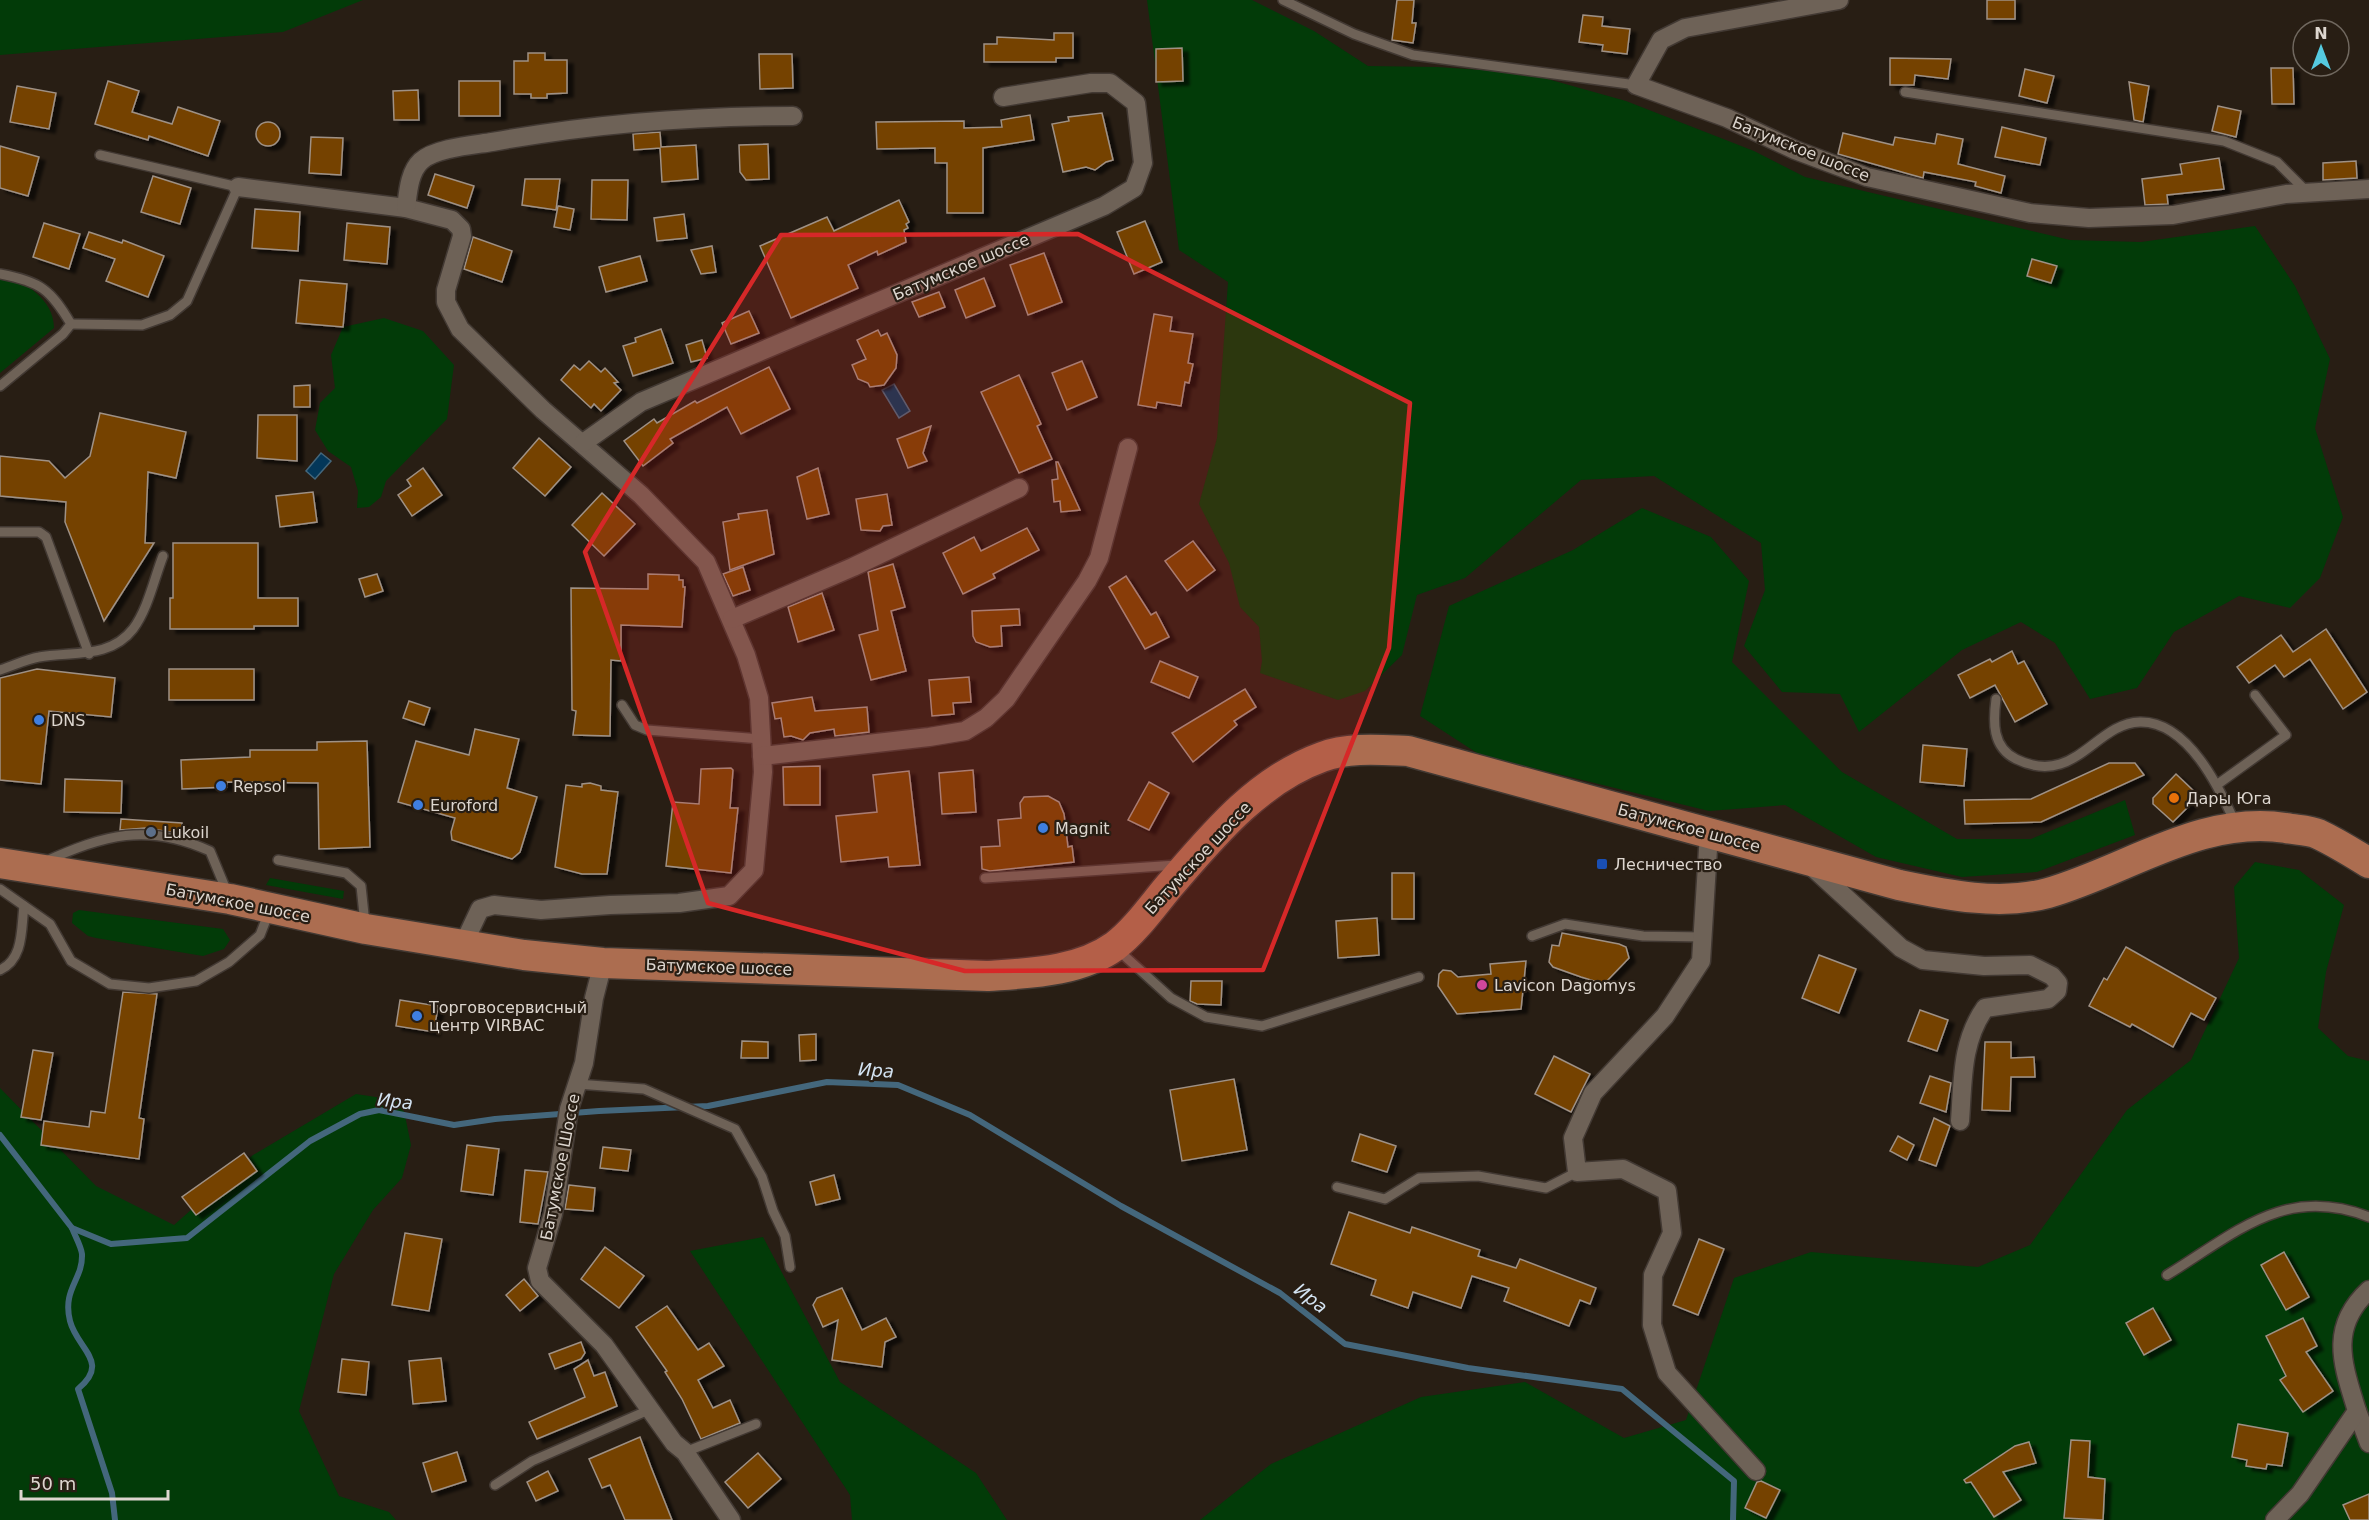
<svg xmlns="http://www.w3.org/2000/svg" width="2369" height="1520" font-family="'DejaVu Sans',sans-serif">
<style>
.green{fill:#023b08}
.water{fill:#033759;stroke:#44677c;stroke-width:1.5}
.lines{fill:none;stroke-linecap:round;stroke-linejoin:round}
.stream{stroke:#44677c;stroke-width:6}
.building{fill:#754200;stroke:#9f9185;stroke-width:1.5;filter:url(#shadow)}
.service-casing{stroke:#423933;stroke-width:12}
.minor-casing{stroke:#423933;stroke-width:21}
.trunk-casing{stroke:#423933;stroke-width:33}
.service{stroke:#6e6257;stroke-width:9}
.minor{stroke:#6e6257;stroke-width:18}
.trunk{stroke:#ac6d50;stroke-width:30}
.marked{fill:#d62828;fill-opacity:0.2;stroke:#d62828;stroke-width:4.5;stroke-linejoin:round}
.shop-dot{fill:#3f7fe0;stroke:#281e14;stroke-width:2}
.food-dot{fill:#e8710a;stroke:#281e14;stroke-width:2}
.service-dot{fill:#5c6f8a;stroke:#281e14;stroke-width:2}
.transit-dot{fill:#1a4fb4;stroke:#281e14;stroke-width:2}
.hotel-dot{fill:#d1479c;stroke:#281e14;stroke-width:2}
.labels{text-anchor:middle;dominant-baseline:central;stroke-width:4.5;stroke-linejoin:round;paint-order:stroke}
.street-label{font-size:16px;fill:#ddd6cf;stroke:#281e14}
.poi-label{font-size:16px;fill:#ddd6cf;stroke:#281e14;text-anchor:start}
.water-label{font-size:18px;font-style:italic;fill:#d4e4f3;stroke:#281e14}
</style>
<defs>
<filter id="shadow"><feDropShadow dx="6" dy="4" stdDeviation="1.5" flood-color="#0009"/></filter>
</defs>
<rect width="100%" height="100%" fill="#281e14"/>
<g class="green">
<path d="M0,0H363L283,32L0,55Z"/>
<path d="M1147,0H1252L1314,31L1368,66L1437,67L1526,73L1626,101L1754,151L1805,177L2070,240L2141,242L2255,226L2295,286L2330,359L2315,428L2343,517L2320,578L2290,608L2239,596L2174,632L2137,688L2090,699L2055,643L2021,622L1962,650L1859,732L1840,694L1782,692L1744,646L1765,590L1761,543L1654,476L1581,480L1465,578L1417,595L1402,655L1365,691L1338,700L1260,673L1262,661L1259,627L1240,607L1229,563L1199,504L1217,438L1228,282L1179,250Z"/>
<path d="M0,269C23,283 54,298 54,328L0,373Z"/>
<path d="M384,318L423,331L454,365L447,419L386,481L381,497L369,507L357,508L358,491L351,467L328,451L315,430L320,403L335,388L331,355L343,327Z"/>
<path d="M1642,508L1711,537L1749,581L1732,662L1842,772L1957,839H2031L2125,800L2135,835L2037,872L1962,877L1876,857L1785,805L1709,811L1480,755L1420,716L1449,606L1573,550Z"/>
<path d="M2255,862L2299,870L2344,905L2326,972L2318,1028L2348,1056L2369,1061V1520H1200L1271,1464L1421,1397L1525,1382L1624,1438L1686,1420L1734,1278L1811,1252L1978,1267L2030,1245L2127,1110L2191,1060L2239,958L2234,887Z"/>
<path d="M270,878L344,891L343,899L266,885Z"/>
<path d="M79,910L223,929L230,940L224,949L203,956L96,938L88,936L72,923L73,913Z"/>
<path d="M0,1088L96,1186L174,1225L253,1155L356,1094L402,1101L411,1145L402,1178L373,1210L334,1274L299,1411L339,1496L389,1512L396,1520H0Z"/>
<path d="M763,1237L840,1382L976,1473L1007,1520H852L850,1495L690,1251Z"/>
</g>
<g class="water">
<path d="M894,384L910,411L899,418L882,390Z"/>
<path d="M321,453L331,461L315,479L306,471Z"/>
</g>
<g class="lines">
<g class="stream">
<path d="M0,1135L72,1228L111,1244L187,1238L310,1141L360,1114L379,1110L454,1125L495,1119L599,1111L708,1106L827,1082L898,1085L970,1115L1121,1206L1280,1293L1345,1344L1468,1368L1622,1389L1734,1481L1733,1520"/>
<path d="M72,1228C75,1236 81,1246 82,1254C83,1280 62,1289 70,1321C77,1349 111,1362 78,1389L112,1493L115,1520"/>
</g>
</g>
<g class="building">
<path d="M1397,0H1414L1412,23H1416L1413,43L1392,40Z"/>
<rect x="1987" y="0" width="28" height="19"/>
<path d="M1583,15L1603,17L1602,26L1630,29L1627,54L1602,51L1603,45L1579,42Z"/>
<path d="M1054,33H1073V58H1056V62H984V44H997V37L1054,40Z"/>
<path d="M1182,48L1183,81L1156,82V49Z"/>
<path d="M528,53H545V60H567V93L547,94V98H531V94H514V61H528Z"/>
<path d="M759,54H792L793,88L760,89Z"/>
<path d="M1890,58L1951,59L1948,79L1915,75L1914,85H1890Z"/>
<path d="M2271,68H2293L2294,104H2272Z"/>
<path d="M2025,69L2054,76L2047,103L2019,96Z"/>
<path d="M108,81L139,91L132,112L172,124L178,107L220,121L208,156L149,136L148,140L95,124Z"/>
<rect x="459" y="81" width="41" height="35"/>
<path d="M2129,82L2149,86L2143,122L2134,120Z"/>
<path d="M17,86L56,93L49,129L10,122Z"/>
<path d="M418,90L419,120H394L393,91Z"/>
<path d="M2218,106L2241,111L2236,137L2212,131Z"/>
<path d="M1102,113L1113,160L1106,162L1095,170L1086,167L1063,172L1052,124L1069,121L1068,117Z"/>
<path d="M1030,115L1034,140L983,148V213H947V163H935V148L877,149L876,122L964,121V128L1002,127L1001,120Z"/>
<circle cx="268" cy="134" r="12"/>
<path d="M2002,127L2046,138L2040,165L1995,157Z"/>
<path d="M660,132L661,147L696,145L698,179L662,182L660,148L634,150L633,134Z"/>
<path d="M1843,133L1893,145L1895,137L1935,144L1937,134L1963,139L1958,164L2005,176L2001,193L1975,186L1976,182L1924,172L1923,178L1838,154Z"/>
<path d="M311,137L343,138L341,175L309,173Z"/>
<path d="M768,144L769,179L746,180L740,172L739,145Z"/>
<path d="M0,146L39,157L28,196L0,188Z"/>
<path d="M2219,158L2224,189L2167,195L2168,204L2145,205L2142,179L2182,174L2180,164Z"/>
<path d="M2356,161L2357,178L2323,180V163Z"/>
<path d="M435,174L474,186L467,208L428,195Z"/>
<path d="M153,176L191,188L180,224L141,212Z"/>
<path d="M525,179H560L556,210L522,205Z"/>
<path d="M592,180H628L627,220L591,219Z"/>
<path d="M899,200L909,222L906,224L908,228L904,230L906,242L878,255L877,251L848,265L858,288L791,318L760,246L827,217L834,231Z"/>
<path d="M558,206L574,209L570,230L554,227Z"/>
<path d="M255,209L300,212L298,251L252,248Z"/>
<path d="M684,214L687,238L657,241L654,218Z"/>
<path d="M1145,221L1162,262L1134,274L1117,232Z"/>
<path d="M44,223L80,234L69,269L33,257Z"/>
<path d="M347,223L390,227L387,264L344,260Z"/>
<path d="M89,232L122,243L123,240L164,256L148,297L106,281L115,259L83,248Z"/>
<path d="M473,237L512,251L502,282L464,269Z"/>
<path d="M712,246L716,272L701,274L691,250Z"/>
<path d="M1044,253L1062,302L1028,315L1010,265Z"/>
<path d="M640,256L647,281L606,292L599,267Z"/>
<path d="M2032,259L2057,266L2051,283L2027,276Z"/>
<path d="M984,278L995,306L966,318L955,290Z"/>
<path d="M300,280L347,284L343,327L296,323Z"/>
<path d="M939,292L945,307L919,317L912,302Z"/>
<path d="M749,311L759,333L731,344L722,323Z"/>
<path d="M1154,314L1172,317L1170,331L1193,334L1188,363L1193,364L1189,383L1185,382L1181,406L1157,402L1156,408L1138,405Z"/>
<path d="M661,329L673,363L633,376L623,346L636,342L635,338Z"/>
<path d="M878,330L881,336L887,333L897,355L896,368L884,385L870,387L868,383L858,379L852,365L866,359L857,340Z"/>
<path d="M702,340L707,358L691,362L686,345Z"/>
<path d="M589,361L601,372L605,368L618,382L614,383L621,390L601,411L594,404L591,408L561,380L574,365L580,370Z"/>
<path d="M1082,361L1097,397L1067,410L1052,373Z"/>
<path d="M769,367L790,409L741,434L727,407L670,439L673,443L643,466L624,441L654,419L657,423L695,401L697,403Z"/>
<path d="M1019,375L1041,424L1037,426L1052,459L1019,473L981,392Z"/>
<path d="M310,385V407H294V386Z"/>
<path d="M100,413L186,432L176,478L148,472L145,543H154L104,621L65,522L66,502L0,496V456L49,461L65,478L90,456Z"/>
<path d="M258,415H297V461L257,458Z"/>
<path d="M931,426L923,453L927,461L908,468L897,439Z"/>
<path d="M539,438L571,467L545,496L513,468Z"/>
<path d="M1056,462H1058L1080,510L1061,512L1060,501L1054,502L1052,480L1058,479Z"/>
<path d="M423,468L442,495L412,516L398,495L411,486L407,480Z"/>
<path d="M818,468L829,514L807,519L797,477Z"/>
<path d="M313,492L317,522L280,527L276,496Z"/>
<path d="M602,493L635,524L604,556L572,525Z"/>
<path d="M887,494L892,525L883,526L880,531L861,530L856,499Z"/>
<path d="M767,510L774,554L730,570L723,522L739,519L738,514Z"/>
<path d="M1027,528L1039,550L993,574L995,578L963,594L943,553L974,537L981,551Z"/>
<path d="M1193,541L1215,570L1187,591L1165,561Z"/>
<path d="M173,543H258V598H298V626H254V629H170V598H173Z"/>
<path d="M893,564L905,607L891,611L906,671L871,680L859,635L878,630L868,572Z"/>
<path d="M743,567L750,590L733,596L723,574Z"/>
<path d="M377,574L383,591L365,597L359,579Z"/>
<path d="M648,574L679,575V580H683V587H685L682,627L621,625V661L611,660L610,736L573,735L576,711L572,710L571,588L648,589Z"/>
<path d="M1126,576L1151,615L1156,612L1169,637L1145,649L1109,587Z"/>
<path d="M822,593L834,630L798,642L788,607Z"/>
<path d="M1019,609L1020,625L1001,626L1002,646L990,647L976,642L973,636L972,611Z"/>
<path d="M2326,629L2367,692L2343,709L2310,659L2284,677L2275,665L2249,683L2237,667L2281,635L2293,652Z"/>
<path d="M2012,651L2018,664L2024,661L2047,704L2015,722L1995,685L1970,698L1958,675L1990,659L1992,662Z"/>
<path d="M1160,661L1198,677L1189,698L1151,682Z"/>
<path d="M37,669L115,678L111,717L49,711L41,784L0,780V678Z"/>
<rect x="169" y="669" width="85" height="31"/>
<path d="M969,677L971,702L953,703L954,714L932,716L929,680Z"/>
<path d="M1245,689L1256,707L1234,721L1237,725L1193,762L1172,733Z"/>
<path d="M812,697L815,711L867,707L869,732L835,736L834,729L810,733L803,740L791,736L784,737L781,718L775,719L772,703Z"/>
<path d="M409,701L430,708L424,725L403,718Z"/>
<path d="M475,729L519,739L507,788L537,797L520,852L512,859L452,840L451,832L455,818L398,802L416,741L469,755Z"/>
<path d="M367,741L370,847L319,849L318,783L227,782V787L182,789L181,760L250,757V750H317V742Z"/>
<path d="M1923,745L1967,749L1964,786L1920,782Z"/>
<path d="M2109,763H2135L2144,775L2041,822L1965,824L1964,800L2031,799Z"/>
<path d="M820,766V805H784L783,767Z"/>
<path d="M731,768L733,770L730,808H738L731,873L666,866L673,802L699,804L701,769Z"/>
<path d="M973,770L976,812L942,814L939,773Z"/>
<path d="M909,771L920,865L889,867L888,857L841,862L836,816L877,812L873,775Z"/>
<path d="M2176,774L2199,796L2173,822L2153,804V798Z"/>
<path d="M65,779L122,781L121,813L64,812Z"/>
<path d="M1149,782L1169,793L1149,830L1128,820Z"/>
<path d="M590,783L601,786V790L618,792L607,874H582L555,867L566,785L582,787V784Z"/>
<path d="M1048,796L1059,802L1064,814L1068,847L1072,846L1074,862L990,871L982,869L981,847L1000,846L998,820L1021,818L1020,803L1024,797Z"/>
<path d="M121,819L182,823V834L146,828L120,830Z"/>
<rect x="1392" y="873" width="22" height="46"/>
<path d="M1377,918L1379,955L1338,958L1336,921Z"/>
<path d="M1562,933L1619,944L1626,947L1629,958L1604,984L1581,977L1553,967L1549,962L1552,945L1559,946Z"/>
<path d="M2126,947L2216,998L2204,1020L2191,1013L2173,1047L2132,1024L2130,1027L2089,1006L2104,978L2107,980Z"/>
<path d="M1819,955L1856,969L1839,1013L1802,998Z"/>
<path d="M1526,961L1521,1009L1457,1014L1438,986L1439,974L1443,970L1451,971L1458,977L1491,974L1490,964Z"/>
<path d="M1191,981H1222L1221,1005L1197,1004L1190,1001Z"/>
<path d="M123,992L157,994L139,1118L144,1119L139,1159L41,1145L44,1121L89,1127L91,1111L105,1113Z"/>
<path d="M400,1000L438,1006L434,1032L396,1026Z"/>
<path d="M1920,1010L1948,1020L1937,1051L1908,1041Z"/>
<path d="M816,1034V1060L800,1061L799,1035Z"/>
<path d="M742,1041L768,1042V1058H741Z"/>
<path d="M1985,1042H2011V1058L2034,1057L2035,1077H2011L2010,1111L1982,1110Z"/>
<path d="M33,1050L53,1053L41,1120L21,1117Z"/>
<path d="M1554,1056L1590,1074L1571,1112L1535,1094Z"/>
<path d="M1930,1076L1951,1083L1946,1112L1920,1103Z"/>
<path d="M1234,1079L1247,1150L1182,1161L1170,1090Z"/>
<path d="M1934,1118L1950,1126L1936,1166L1919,1160Z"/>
<path d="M1360,1134L1396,1146L1387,1172L1352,1161Z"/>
<path d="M1898,1136L1914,1145L1907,1160L1890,1151Z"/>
<path d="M467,1145L499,1149L493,1195L461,1191Z"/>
<path d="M603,1147L631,1150L628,1171L600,1168Z"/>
<path d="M244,1153L257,1171L196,1215L182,1197Z"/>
<path d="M525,1170L548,1172L538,1224L520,1222Z"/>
<path d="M834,1175L840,1199L816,1205L810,1182Z"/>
<path d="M569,1185L595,1188L593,1211L565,1209Z"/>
<path d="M1349,1212L1410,1233L1412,1227L1427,1232L1480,1250L1478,1256L1516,1268L1520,1259L1596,1288L1590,1304L1580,1300L1569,1326L1504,1301L1509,1288L1472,1276L1461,1308L1413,1292L1408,1308L1371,1295L1376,1280L1331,1264Z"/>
<path d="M405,1233L442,1239L429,1311L392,1305Z"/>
<path d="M1699,1239L1724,1249L1698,1315L1673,1305Z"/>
<path d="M605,1247L644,1276L619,1308L581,1279Z"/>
<path d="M2284,1252L2309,1297L2286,1310L2261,1265Z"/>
<path d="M524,1279L538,1296L520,1311L506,1295Z"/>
<path d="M842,1288L862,1330L886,1318L896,1337L885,1342L882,1367L832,1360L838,1320L823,1327L813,1305L817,1298Z"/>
<path d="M667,1306L698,1350L709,1343L724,1366L698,1380L713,1408L730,1400L740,1423L701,1439L682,1399L665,1372L667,1371L636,1327Z"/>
<path d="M2153,1308L2171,1340L2144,1355L2126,1323Z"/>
<path d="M2303,1318L2317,1346L2306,1352L2333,1391L2303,1412L2280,1380L2286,1376L2266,1336Z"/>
<path d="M581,1342L585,1353L581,1359L555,1369L549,1354Z"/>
<path d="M441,1358L446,1401L413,1404L409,1361Z"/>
<path d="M342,1359L369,1362L366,1395L338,1392Z"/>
<path d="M588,1360L594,1376L605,1372L617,1406L537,1439L529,1422L585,1397L574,1369Z"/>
<path d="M2238,1424L2288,1433L2282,1466L2267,1464L2266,1469L2246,1466L2247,1460L2232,1457Z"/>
<path d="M640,1437L651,1467L672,1520H625L610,1485L602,1488L589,1459Z"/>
<path d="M2071,1440L2090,1441L2088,1477L2105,1479L2103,1520L2064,1518Z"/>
<path d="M2029,1442L2036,1463L2003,1472L2021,1500L1994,1517L1971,1482L1966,1483L1964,1480L2015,1446Z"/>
<path d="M457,1452L466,1481L432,1492L423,1463Z"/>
<path d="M758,1453L781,1479L748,1508L725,1482Z"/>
<path d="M548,1471L558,1491L536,1501L527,1482Z"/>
<path d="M1761,1481L1780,1490L1766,1518L1745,1508L1757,1482Z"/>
<path d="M2369,1494V1520H2350L2343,1505Z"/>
</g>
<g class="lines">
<g class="service-casing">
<g id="service">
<path d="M1283,0L1354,34L1413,55L1636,85"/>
<path d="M1905,92L2224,141L2277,162L2306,191"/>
<path d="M0,274C41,282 50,289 71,324L63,334L0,386"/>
<path d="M71,324L142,325L170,315L187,301L238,187L100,155"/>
<path d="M0,532H39L46,537L89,654"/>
<path d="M0,670C13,666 26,659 39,657C72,651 110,659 133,629C148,609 154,579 163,556"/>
<path d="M1996,699C1993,722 1992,747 2016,759C2075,788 2095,723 2140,722C2188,721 2220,789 2236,825"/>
<path d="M622,705L635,725L647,730L761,739"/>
<path d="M2218,784L2286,735L2255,695"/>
<path d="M278,860L346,873L361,886L365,924"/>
<path d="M44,862C104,835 147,822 210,851L227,892"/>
<path d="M985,878L1176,865"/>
<path d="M0,889L50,924L71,961L110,984L149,988L196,981L229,962L260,935L269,912"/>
<path d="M1532,936L1565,924L1643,936L1703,937"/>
<path d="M1118,950L1171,998L1206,1017L1262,1026L1419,977"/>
<path d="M0,970C24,959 21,929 24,906"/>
<path d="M577,1084L644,1089L735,1129L762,1177L773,1211L785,1236L790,1267"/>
<path d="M1337,1187L1385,1199L1419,1178L1478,1176L1546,1188L1577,1172"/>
<path d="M2167,1275C2236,1233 2285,1184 2369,1217"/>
<path d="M685,1452L756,1424"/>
<path d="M495,1485L532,1461L651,1409"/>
</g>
</g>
<g class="minor-casing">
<g id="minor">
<path d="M1839,0L1685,28L1661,40L1636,85L1727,118L1795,150L1867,177L2030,213L2089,218L2173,215L2286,194L2369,189"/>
<path d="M238,187L406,208L452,220L461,229L462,236L446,290V302L460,329L543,410L641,495L706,562L746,655L759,698L763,772L754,870L729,896L679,903L610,905L541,910L494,905L480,909L463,945"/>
<path d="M406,208C408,193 409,172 421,161C435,148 474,145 492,142C591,124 692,116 793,116"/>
<path d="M583,443L641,402L1104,206L1134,188L1143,163L1136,103L1110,83H1091L1003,97"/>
<path d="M732,619L853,567L1019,488"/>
<path d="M762,756L929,737L965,731L986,718L1006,699L1087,581L1099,558L1128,448"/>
<path d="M1709,833L1701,961L1665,1016L1593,1093L1573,1138L1577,1172L1623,1169L1667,1191L1672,1233L1653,1275L1652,1325L1667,1373L1756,1471"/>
<path d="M1809,864L1901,948L1923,960L1984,966L2030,965L2052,976L2058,983L2057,991L2048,999L1985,1008C1961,1042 1963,1081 1960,1121"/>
<path d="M603,963L594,998L584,1063L569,1109L553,1214L537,1268L540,1281L604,1345L674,1443L685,1452L731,1520"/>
<path d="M2357,1411L2369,1443"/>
<path d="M2275,1520L2300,1494L2357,1411C2343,1365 2328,1328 2369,1290"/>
</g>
</g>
<g class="trunk-casing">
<path id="trunk" d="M0,863L230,899L366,929L524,955L603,963L988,976C1030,973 1079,972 1115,946C1136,930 1153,905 1170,885C1213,835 1258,780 1322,757C1349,747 1381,750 1408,751L1899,885C1947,895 2000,906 2048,893C2128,870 2200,815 2286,828C2296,830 2309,830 2318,834C2335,842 2353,853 2369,863"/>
</g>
<use href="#service" class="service"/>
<use href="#minor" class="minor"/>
<use href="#trunk" class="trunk"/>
</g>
<path class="marked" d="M1078,234L1410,403L1389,648L1263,970L965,971L708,903L585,552L781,235Z"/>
<g class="shop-dot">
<circle cx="39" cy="720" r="6"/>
<circle cx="221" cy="786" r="6"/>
<circle cx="418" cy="805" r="6"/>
<circle cx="1043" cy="828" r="6"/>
<circle cx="417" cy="1016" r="6"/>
</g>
<circle class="food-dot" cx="2174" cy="798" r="6"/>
<circle class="service-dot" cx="151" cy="832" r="6"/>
<rect class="transit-dot" x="1596" y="858" width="12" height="12" rx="3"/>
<circle class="hotel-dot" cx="1482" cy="985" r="6"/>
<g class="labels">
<g class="street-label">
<text transform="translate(1801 149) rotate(22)">Батумское шоссе</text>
<text transform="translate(961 267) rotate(-23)">Батумское шоссе</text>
<text transform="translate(1689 828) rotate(15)">Батумское шоссе</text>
<text transform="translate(1198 858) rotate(-47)">Батумское шоссе</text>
<text transform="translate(238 903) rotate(11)">Батумское шоссе</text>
<text transform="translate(719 967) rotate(2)">Батумское шоссе</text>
<text transform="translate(560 1167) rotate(-79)">Батумское Шоссе</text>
</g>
<g class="poi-label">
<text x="51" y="720">DNS</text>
<text x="233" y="786">Repsol</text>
<text x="2186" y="798">Дары Юга</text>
<text x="430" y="805">Euroford</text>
<text x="1055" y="828">Magnit</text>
<text x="163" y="832">Lukoil</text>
<text x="1614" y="864">Лесничество</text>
<text x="1494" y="985">Lavicon Dagomys</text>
<text x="429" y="1007">Торговосервисный<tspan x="429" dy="18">центр VIRBAC</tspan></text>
</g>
<g class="water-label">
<text transform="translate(876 1070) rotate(4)">Ира</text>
<text transform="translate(395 1101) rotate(6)">Ира</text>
<text transform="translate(1311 1298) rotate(38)">Ира</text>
</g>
</g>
<g transform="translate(2321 48)"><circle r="28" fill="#281e14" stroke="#70685f" stroke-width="1.5"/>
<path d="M0-4.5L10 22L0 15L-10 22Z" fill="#55cae0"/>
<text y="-9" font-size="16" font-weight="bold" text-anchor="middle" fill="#ddd6cf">N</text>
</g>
<path d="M21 1490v9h147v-9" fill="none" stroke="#ddd6cf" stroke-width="3"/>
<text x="30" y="1490" font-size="18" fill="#ddd6cf" stroke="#281e14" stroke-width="4.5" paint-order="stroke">50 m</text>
</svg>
